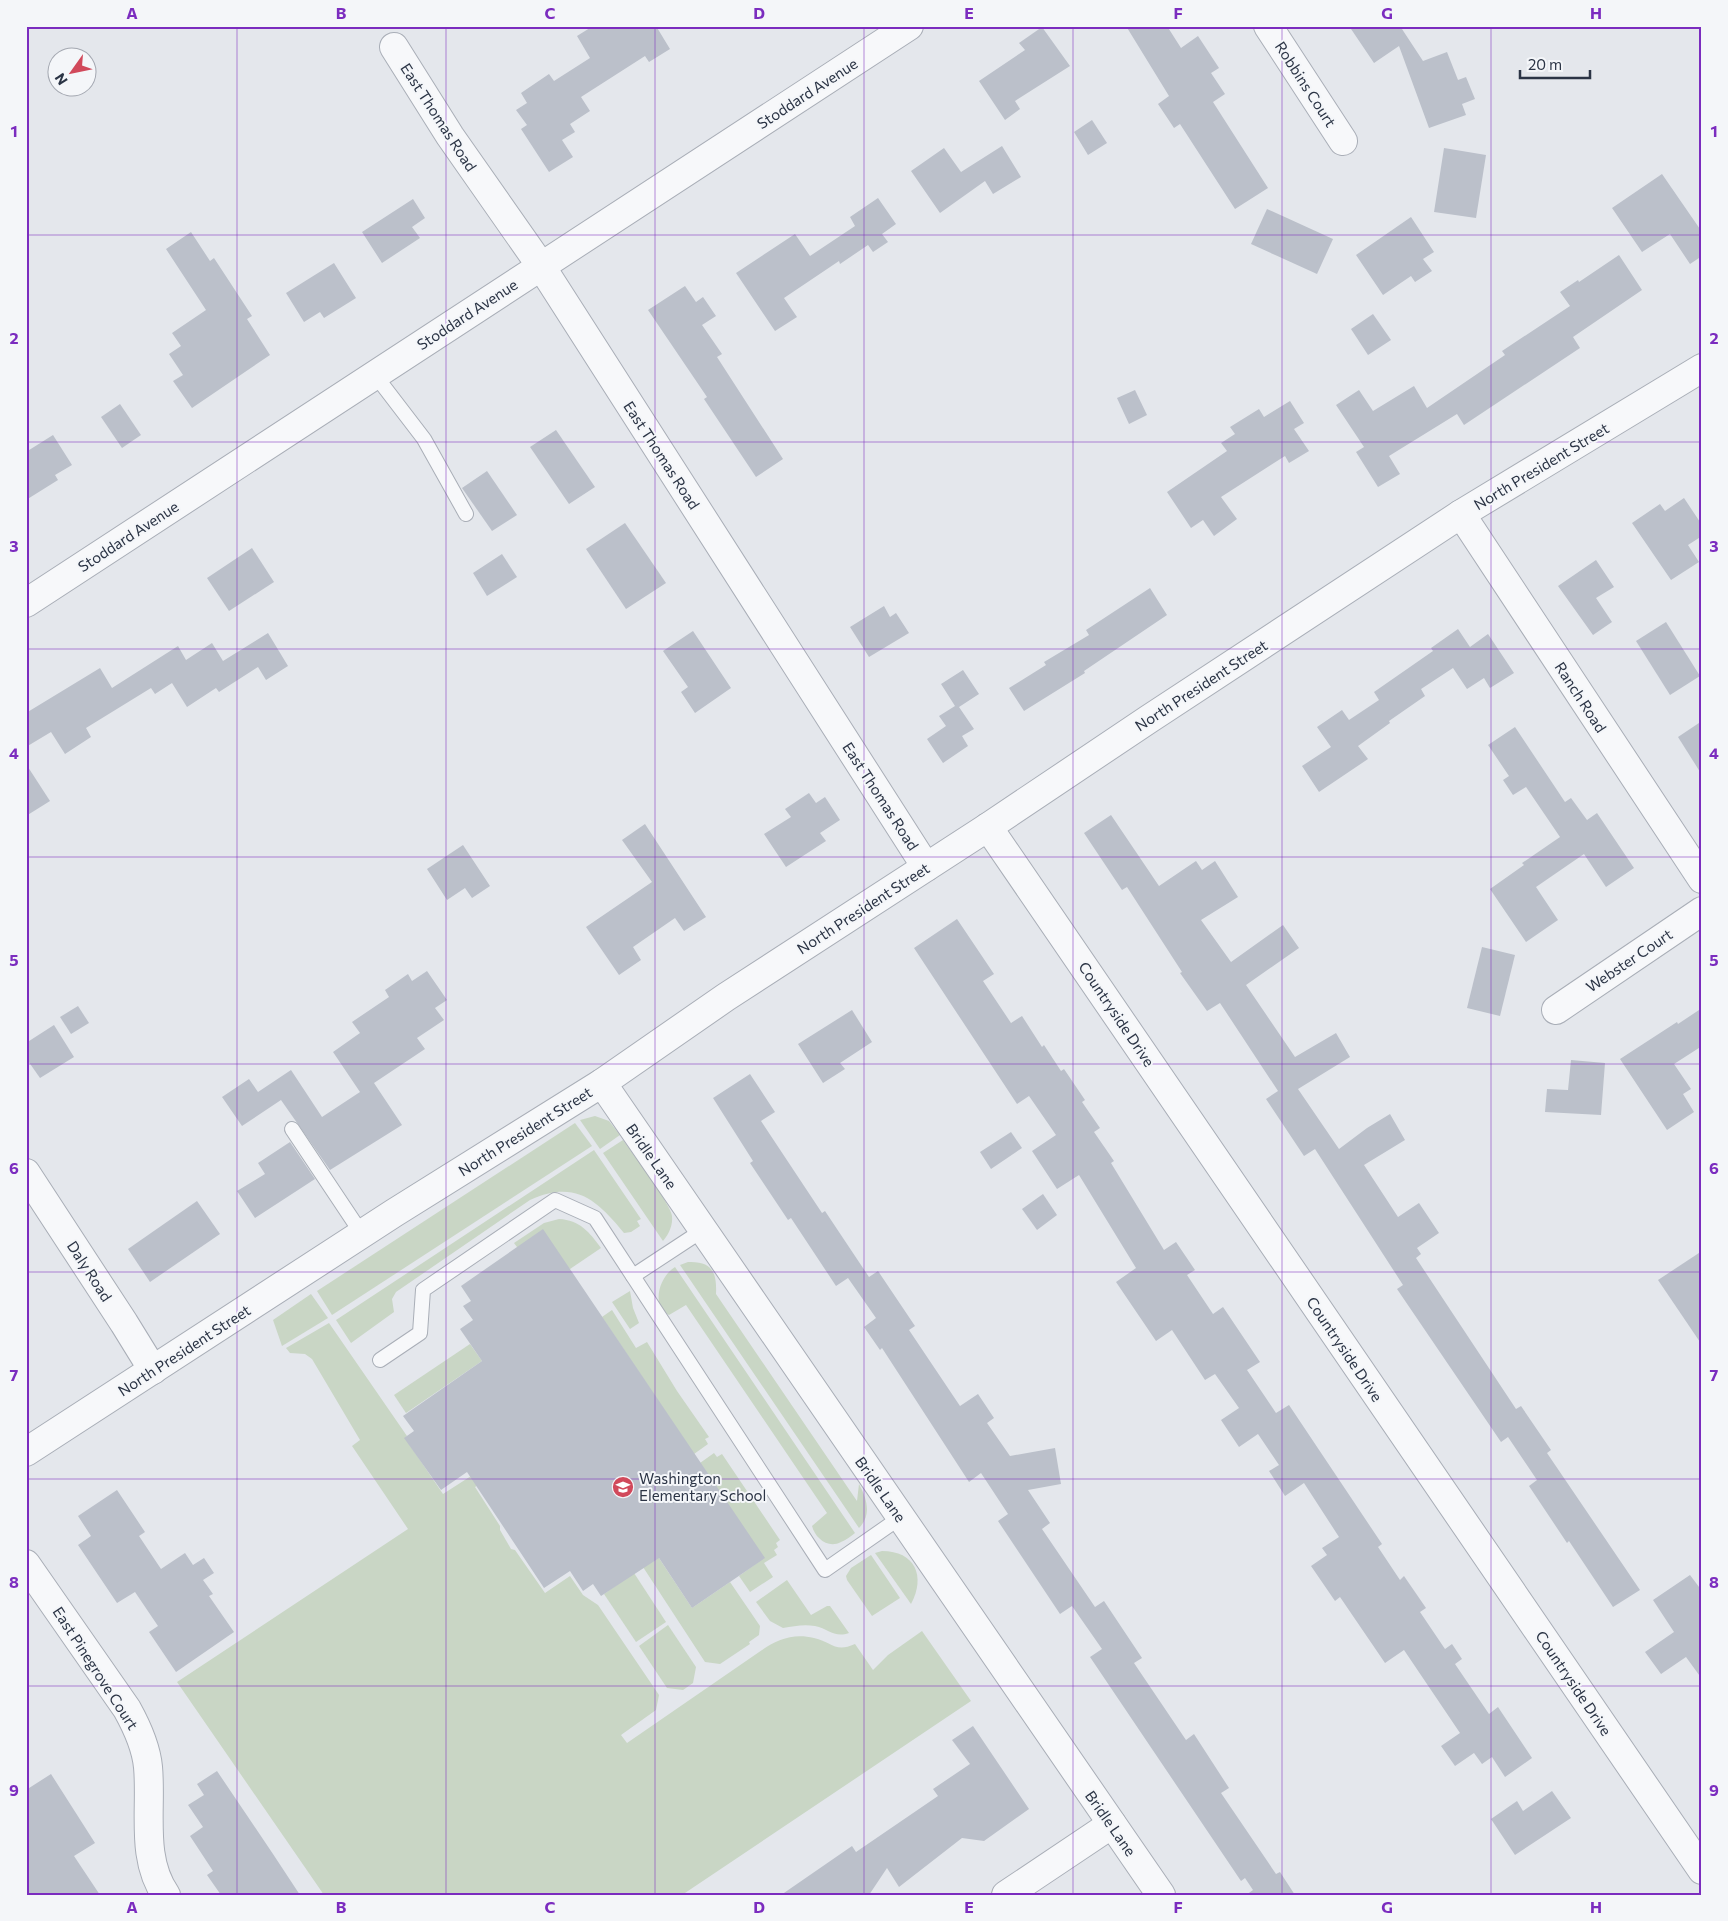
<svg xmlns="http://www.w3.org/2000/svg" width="1728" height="1921" font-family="Commissioner,sans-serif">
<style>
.green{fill:#c9d6c5}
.building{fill:#bbc0ca}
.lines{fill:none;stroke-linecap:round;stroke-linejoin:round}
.service-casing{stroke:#a9aeb7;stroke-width:16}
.minor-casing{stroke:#a9aeb7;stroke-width:30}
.service{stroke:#f7f8fa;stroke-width:14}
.minor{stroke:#f7f8fa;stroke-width:28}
.grid{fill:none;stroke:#7b2cbf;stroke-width:1;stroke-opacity:0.55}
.labels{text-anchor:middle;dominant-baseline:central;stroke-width:4;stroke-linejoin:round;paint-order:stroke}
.street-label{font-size:15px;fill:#2b3445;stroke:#f4f6f9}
.poi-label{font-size:15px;fill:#2b3445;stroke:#f4f6f9;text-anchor:start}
.neatline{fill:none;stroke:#7b2cbf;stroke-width:2}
.grid-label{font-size:16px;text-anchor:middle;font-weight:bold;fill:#7b2cbf}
</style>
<rect width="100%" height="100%" fill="#e4e7ec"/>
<g class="green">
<path d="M595,1116L609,1121L620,1135L600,1149L580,1120Z"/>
<path d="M575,1123L592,1146L332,1315L317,1291Z"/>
<path d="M623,1140C632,1153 671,1204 672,1216C673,1225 669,1234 663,1241L603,1153Z"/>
<path d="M594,1150L641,1219L637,1221L640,1226L631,1232L624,1233C596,1199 575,1180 530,1200L396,1292L392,1299L394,1312L351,1343L336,1320Z"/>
<path d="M559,1219C580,1220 589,1232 601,1248L570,1269L517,1247L514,1243L544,1223Z"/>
<path d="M688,1262C712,1261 717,1272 716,1294L857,1501L859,1484C867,1499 872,1515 859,1528L680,1265Z"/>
<path d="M675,1267L855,1533C851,1536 846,1540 841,1542C828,1549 815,1538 812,1526L827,1513L686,1305L669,1315C650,1305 660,1276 675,1267Z"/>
<path d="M630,1291L633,1308L639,1323L630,1329L612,1302Z"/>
<path d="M311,1294L328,1318L282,1346L273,1320Z"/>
<path d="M612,1310L636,1348L647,1342L677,1391L709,1437L705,1439L708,1444L694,1454L602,1317Z"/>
<path d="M329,1323L407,1436L405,1438L443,1494L532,1437L537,1445L475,1487L500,1526V1530L511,1549L515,1550L545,1593L570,1576L583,1595L598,1605L659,1695L656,1710L621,1735L627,1743L762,1650C778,1639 794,1633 814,1638C832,1642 835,1653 855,1644L873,1670L888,1655L922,1631L971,1701L682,1895H324L177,1682L408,1529L352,1446L360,1440L312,1359L305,1354L290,1353L286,1348Z"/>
<path d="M470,1344L482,1361L406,1413L394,1395Z"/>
<path d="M714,1453L717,1457L722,1454L780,1540L776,1543L778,1547L774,1550L777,1555L764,1563L773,1577L750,1592L739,1576L764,1558L700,1463Z"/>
<path d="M643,1534L692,1608L730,1582L760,1626L759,1635L749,1642L750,1644L720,1664L705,1662L628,1544Z"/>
<path d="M882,1551C915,1551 926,1576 911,1604L875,1553Z"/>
<path d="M871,1555L900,1598L872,1616L847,1580L846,1576L851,1568Z"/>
<path d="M634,1573L666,1622L636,1642L604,1594Z"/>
<path d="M787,1580L811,1615L827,1606H830L849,1633C834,1638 829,1629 815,1626C804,1624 794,1626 783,1628L770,1621L756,1602Z"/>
<path d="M668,1625L696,1667L693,1683L683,1690L667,1688L639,1646Z"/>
</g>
<g class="building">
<path d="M593,26H656L670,49L649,62L645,56L581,97L590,111L570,124L575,132L562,140L573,157L549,172L521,129L527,125L516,110L527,103L521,93L549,74L554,81L590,58L577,36Z"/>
<path d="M1126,26H1167L1181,48L1198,36L1219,68L1211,73L1225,94L1213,102L1268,188L1235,209L1180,124L1174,128L1158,104L1169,96Z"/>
<path d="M1349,26H1400L1423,61L1447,52L1458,80L1466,77L1475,99L1462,104L1466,115L1429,128L1399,46L1374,63Z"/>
<path d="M1042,27L1070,66L1015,101L1020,109L1005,120L979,81L1025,50L1019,43Z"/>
<path d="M1092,120L1107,143L1088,155L1074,132Z"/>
<path d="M1002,146L1021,177L993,194L985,181L940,213L911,171L944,148L961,172Z"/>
<path d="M1444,148L1486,155L1476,218L1434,212Z"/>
<path d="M1662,174L1702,232V256L1690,264L1670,234L1642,252L1612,208Z"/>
<path d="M878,198L896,224L882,234L888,242L873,252L868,245L840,264L839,261L784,298L797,317L775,331L736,273L795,234L810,256L855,226L850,217Z"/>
<path d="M413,199L425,218L412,227L420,238L382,263L362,232Z"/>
<path d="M1267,209L1333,239L1317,274L1251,244Z"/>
<path d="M1411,217L1434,252L1423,259L1432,271L1415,282L1411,276L1383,295L1356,255Z"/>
<path d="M191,232L210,261L214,258L252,316L247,319L270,355L192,408L173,381L183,375L169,354L181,346L172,333L206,310L166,249Z"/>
<path d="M1619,255L1642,290L1573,337L1580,348L1464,425L1457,414L1389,456L1400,474L1378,487L1356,452L1364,447L1336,405L1359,390L1373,411L1414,386L1427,408L1505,355L1502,351L1570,306L1560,292L1578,280L1579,282Z"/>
<path d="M334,263L356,298L324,318L320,312L304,322L286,293Z"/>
<path d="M685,286L696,302L703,297L716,316L702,325L722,354L717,357L783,459L756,477L704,399L707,397L648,310Z"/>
<path d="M1373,314L1391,340L1368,355L1351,329Z"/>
<path d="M1135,390L1147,415L1129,424L1117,398Z"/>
<path d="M1290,401L1304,423L1294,429L1309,451L1289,463L1285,456L1221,497L1237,519L1214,536L1203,520L1191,528L1167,492L1227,451L1221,443L1235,434L1230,427L1259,409L1264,417Z"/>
<path d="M120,404L141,435L122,448L101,417Z"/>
<path d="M556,430L595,487L569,504L530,447Z"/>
<path d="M53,435L72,465L55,475L58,480L26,500V452Z"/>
<path d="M487,471L517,515L492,531L462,488Z"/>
<path d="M1684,498L1702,525V536L1688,545L1699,562L1671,580L1632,523L1660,504L1665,511Z"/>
<path d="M625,523L666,583L626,609L586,549Z"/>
<path d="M252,548L274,582L229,611L207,578Z"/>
<path d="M502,554L517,577L487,596L473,573Z"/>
<path d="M1596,560L1614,587L1596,598L1612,622L1593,635L1558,586Z"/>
<path d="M1150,588L1167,615L1084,671L1085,673L1024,711L1009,688L1046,665L1044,662L1089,635L1086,630Z"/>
<path d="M884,606L890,617L896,613L909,633L869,657L850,627Z"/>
<path d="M1666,622L1700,676L1670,695L1636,641Z"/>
<path d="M1458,629L1470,647L1488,634L1514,673L1490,688L1484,678L1467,689L1453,668L1421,689L1425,696L1389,721L1390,723L1358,746L1368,759L1319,792L1302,766L1331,747L1317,727L1342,710L1349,720L1379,700L1374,692L1433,651L1431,648Z"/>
<path d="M693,631L731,688L695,713L681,692L688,687L663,651Z"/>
<path d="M268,633L288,666L266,680L258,667L219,692L216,688L187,707L172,683L155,694L151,688L86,728L91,737L65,754L51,732L26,747V713L100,668L112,688L178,646L186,660L212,643L223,661Z"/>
<path d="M963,670L979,694L959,707L974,729L962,736L968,746L943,763L927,739L946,726L939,716L955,706L941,684Z"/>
<path d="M1702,721V775L1678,737Z"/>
<path d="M1515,727L1565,802L1571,798L1587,820L1597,813L1634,868L1606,887L1584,854L1536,887L1558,920L1526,942L1490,889L1524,865L1522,863L1560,837L1526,787L1513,795L1503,780L1509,776L1488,745Z"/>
<path d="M26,764L50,801L26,816Z"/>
<path d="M809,793L816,803L825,797L840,820L820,833L826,841L786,867L764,834L791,817L785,809Z"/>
<path d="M1111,815L1159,886L1196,861L1202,870L1215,861L1238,897L1201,920L1231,962L1283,925L1299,948L1246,985L1295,1057L1336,1033L1350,1057L1298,1089L1339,1149L1367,1128L1390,1114L1405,1140L1364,1165L1398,1217L1419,1203L1439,1233L1417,1248L1421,1254L1416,1258L1516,1409L1521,1406L1551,1450L1547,1453L1640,1590L1613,1607L1569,1541L1567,1543L1529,1486L1537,1480L1508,1437L1501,1442L1397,1289L1403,1285L1315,1149L1304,1156L1266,1099L1278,1091L1220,1003L1207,1011L1180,973L1182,972L1127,887L1122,890L1084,833Z"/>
<path d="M645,824L706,917L684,931L675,918L633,947L641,960L619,975L586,927L652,882L622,840Z"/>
<path d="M463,845L490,886L472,898L465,888L447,900L427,869Z"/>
<path d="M957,919L994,974L983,981L1011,1023L1022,1016L1042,1047L1044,1045L1061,1071L1064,1069L1085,1100L1082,1102L1100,1128L1094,1132L1114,1161L1111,1163L1164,1250L1176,1242L1195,1270L1187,1275L1213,1314L1223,1307L1260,1362L1247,1370L1276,1413L1289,1405L1382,1544L1378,1547L1400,1580L1404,1576L1426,1608L1420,1612L1445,1649L1452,1644L1462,1659L1455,1664L1489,1714L1498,1707L1532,1758L1505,1777L1492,1757L1482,1764L1474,1753L1455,1766L1441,1746L1460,1733L1404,1650L1385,1663L1340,1597L1335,1601L1311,1566L1327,1555L1322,1548L1339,1537L1304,1483L1285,1496L1269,1471L1279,1465L1258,1434L1239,1447L1221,1420L1239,1408L1215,1374L1205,1380L1172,1330L1156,1341L1116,1282L1136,1268L1079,1175L1057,1189L1032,1151L1056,1135L1029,1096L1017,1104L914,948Z"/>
<path d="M1482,947L1515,955L1500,1016L1467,1008Z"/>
<path d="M427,971L447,1000L435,1008L444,1020L417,1038L425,1049L374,1083L402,1125L330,1170L281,1100L242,1126L222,1097L249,1079L258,1092L291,1070L322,1117L360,1092L333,1052L360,1033L352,1022L389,997L385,990L408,974L412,981Z"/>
<path d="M78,1006L89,1023L71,1034L60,1017Z"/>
<path d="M1702,1008V1046L1674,1064L1691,1089L1683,1094L1694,1112L1667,1130L1620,1059L1677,1022L1678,1024Z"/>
<path d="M852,1010L872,1042L840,1063L845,1069L823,1083L798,1044Z"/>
<path d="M54,1025L74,1057L40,1078L26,1058V1043Z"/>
<path d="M1571,1060L1605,1063L1601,1115L1545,1112L1547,1089L1568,1090Z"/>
<path d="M750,1074L775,1112L761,1121L822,1213L825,1211L869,1277L878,1271L915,1326L909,1330L960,1406L978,1394L994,1418L987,1423L1010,1456L1055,1448L1061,1484L1028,1490L1050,1523L1042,1529L1095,1607L1104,1601L1142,1658L1134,1663L1186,1740L1194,1734L1229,1788L1221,1793L1276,1874L1280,1872L1295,1895H1246L1253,1890L1245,1878L1241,1881L1090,1657L1102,1649L1072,1606L1060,1614L998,1521L1008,1514L981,1473L969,1482L882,1348L880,1350L864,1327L876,1318L848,1278L836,1286L791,1218L788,1220L750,1163L753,1161L713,1098Z"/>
<path d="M1011,1132L1022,1148L991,1169L980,1152Z"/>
<path d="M290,1142L315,1179L255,1218L237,1191L265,1174L258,1163Z"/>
<path d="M1043,1194L1057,1215L1037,1230L1022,1209Z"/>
<path d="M197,1201L220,1234L150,1282L128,1249Z"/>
<path d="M543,1229L765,1558L692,1608L659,1558L601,1596L593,1584L583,1591L570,1571L544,1588L467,1472L441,1490L404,1438L414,1431L403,1416L482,1361L460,1329L473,1320L463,1306L471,1301L461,1286Z"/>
<path d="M1702,1251V1345L1658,1280Z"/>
<path d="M117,1490L145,1532L139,1536L161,1569L185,1553L193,1565L204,1558L214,1573L203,1580L213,1594L209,1596L234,1632L176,1672L149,1632L158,1626L135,1592L117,1603L78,1545L91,1536L78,1516Z"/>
<path d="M1690,1575L1702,1591V1679L1686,1657L1661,1674L1645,1652L1674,1632L1653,1600Z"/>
<path d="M973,1726L1029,1809L984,1841L962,1838L899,1887L887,1868L869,1895H781L852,1846L856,1852L938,1796L933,1789L970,1764L952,1740Z"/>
<path d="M217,1771L273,1854L300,1895H221L207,1875L213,1871L190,1836L203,1827L188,1805L204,1795L197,1784Z"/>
<path d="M51,1774L95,1843L74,1856L100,1895H26V1790Z"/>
<path d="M1552,1791L1571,1818L1515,1855L1491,1819L1517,1801L1523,1811Z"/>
</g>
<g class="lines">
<g class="service-casing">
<g id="service">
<path d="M375,375L424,439L466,514"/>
<path d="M292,1129L362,1234"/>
<path d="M633,1276L703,1230"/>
<path d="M380,1360L420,1333L423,1290L555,1200L595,1218L825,1570L901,1517"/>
</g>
</g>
<g class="minor-casing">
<g id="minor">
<path d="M1268,26L1343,141"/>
<path d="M394,47L450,136L541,266L926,867"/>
<path d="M1461,514L1702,879"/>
<path d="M26,603L909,26"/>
<path d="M988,827L1702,1870"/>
<path d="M1556,1010L1702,911"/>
<path d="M602,1083L1161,1895"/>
<path d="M26,1173L124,1323L153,1370"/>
<path d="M26,1452L394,1213L602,1083L726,997L988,827L1149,719L1461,514L1702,368"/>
<path d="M26,1564L127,1709C137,1727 146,1746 148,1767C152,1809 140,1858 166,1895"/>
<path d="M1006,1895L1112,1824"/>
</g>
</g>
<use href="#service" class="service"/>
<use href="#minor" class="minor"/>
</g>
<path class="grid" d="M237,26V1895M446,26V1895M655,26V1895M864,26V1895M1073,26V1895M1282,26V1895M1491,26V1895M26,235H1702M26,442H1702M26,649H1702M26,857H1702M26,1064H1702M26,1272H1702M26,1479H1702M26,1686H1702"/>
<defs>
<g id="school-disc" transform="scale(1.125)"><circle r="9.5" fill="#d1495b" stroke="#f4f6f9"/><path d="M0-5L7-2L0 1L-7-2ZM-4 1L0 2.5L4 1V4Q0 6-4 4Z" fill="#fff"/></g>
</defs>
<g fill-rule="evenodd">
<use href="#school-disc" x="623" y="1487"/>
</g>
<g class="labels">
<g class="street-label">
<text transform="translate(1306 84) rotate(57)">Robbins Court</text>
<text transform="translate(807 93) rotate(-33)">Stoddard Avenue</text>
<text transform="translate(439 117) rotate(57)">East Thomas Road</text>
<text transform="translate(467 314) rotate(-33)">Stoddard Avenue</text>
<text transform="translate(662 455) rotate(57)">East Thomas Road</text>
<text transform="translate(1541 466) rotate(-31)">North President Street</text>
<text transform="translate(128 536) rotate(-33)">Stoddard Avenue</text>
<text transform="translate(1201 685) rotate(-33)">North President Street</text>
<text transform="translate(1581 697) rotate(57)">Ranch Road</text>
<text transform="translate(881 796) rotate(57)">East Thomas Road</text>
<text transform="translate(863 908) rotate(-33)">North President Street</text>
<text transform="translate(1629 960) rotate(-34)">Webster Court</text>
<text transform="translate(1117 1014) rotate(56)">Countryside Drive</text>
<text transform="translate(525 1131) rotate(-32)">North President Street</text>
<text transform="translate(652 1156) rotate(55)">Bridle Lane</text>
<text transform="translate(90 1271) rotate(57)">Daly Road</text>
<text transform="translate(1345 1349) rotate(56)">Countryside Drive</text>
<text transform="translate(184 1350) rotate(-33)">North President Street</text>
<text transform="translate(881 1489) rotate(55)">Bridle Lane</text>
<text transform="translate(96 1668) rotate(57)">East Pinegrove Court</text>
<text transform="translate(1574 1683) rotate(56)">Countryside Drive</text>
<text transform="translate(1111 1823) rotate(55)">Bridle Lane</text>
</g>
<g class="poi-label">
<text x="639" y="1478">Washington<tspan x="639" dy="17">Elementary School</tspan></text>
</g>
</g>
<rect width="1728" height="1921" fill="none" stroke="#f4f6f9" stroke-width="55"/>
<g transform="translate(72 72) rotate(237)"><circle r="24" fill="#f4f6f9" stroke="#a4a8b1"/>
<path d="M0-4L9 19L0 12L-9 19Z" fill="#d1495b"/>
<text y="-8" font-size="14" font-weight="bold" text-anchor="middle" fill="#2b3445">N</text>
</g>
<path d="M1520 70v8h70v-8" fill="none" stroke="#2b3445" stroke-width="2.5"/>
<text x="1528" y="70" font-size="15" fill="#2b3445" stroke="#f4f6f9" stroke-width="4" paint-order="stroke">20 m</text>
<rect x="28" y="28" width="1672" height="1866" class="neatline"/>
<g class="grid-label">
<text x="132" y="19">A</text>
<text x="341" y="19">B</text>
<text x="550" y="19">C</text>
<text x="759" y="19">D</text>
<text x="969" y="19">E</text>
<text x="1178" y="19">F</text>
<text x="1387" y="19">G</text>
<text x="1596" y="19">H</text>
<text x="14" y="137">1</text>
<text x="1714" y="137">1</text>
<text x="14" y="344">2</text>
<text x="1714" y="344">2</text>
<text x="14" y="552">3</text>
<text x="1714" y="552">3</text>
<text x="14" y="759">4</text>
<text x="1714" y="759">4</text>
<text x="14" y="966">5</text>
<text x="1714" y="966">5</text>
<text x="14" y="1174">6</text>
<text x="1714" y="1174">6</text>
<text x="14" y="1381">7</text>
<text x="1714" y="1381">7</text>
<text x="14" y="1588">8</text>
<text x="1714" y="1588">8</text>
<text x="14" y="1796">9</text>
<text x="1714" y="1796">9</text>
<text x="132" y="1913">A</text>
<text x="341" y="1913">B</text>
<text x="550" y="1913">C</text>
<text x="759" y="1913">D</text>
<text x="969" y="1913">E</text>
<text x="1178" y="1913">F</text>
<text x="1387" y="1913">G</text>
<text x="1596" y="1913">H</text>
</g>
</svg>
